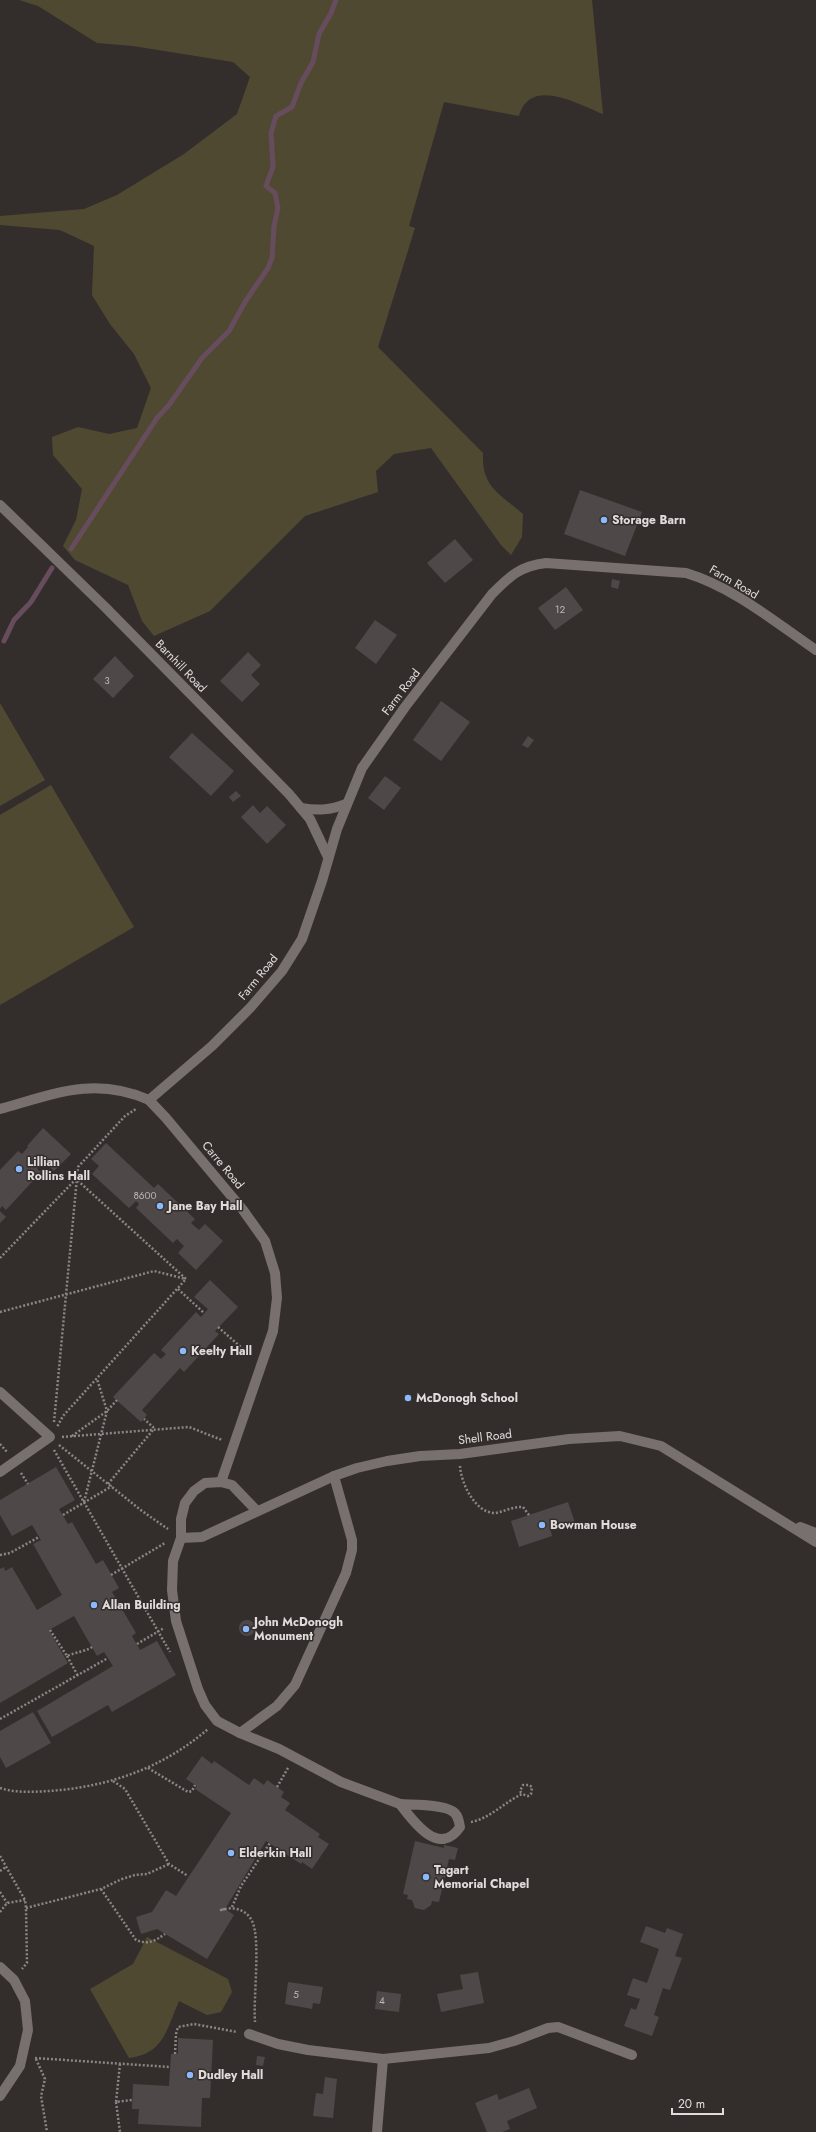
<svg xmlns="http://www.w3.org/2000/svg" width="816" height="2132" font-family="Jost,sans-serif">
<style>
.green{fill:#504932}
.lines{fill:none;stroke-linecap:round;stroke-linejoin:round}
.stream{stroke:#674c5d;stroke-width:5}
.building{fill:#4f4849}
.path{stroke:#8b8685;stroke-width:2.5;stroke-dasharray:2 2;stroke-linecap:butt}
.lane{stroke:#77706e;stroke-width:10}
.street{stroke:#77706e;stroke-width:10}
.poi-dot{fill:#8cb9fc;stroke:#332e2c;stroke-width:1.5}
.labels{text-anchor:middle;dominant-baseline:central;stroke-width:3;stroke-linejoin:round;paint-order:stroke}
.number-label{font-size:10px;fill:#bcb7b6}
.poi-label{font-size:12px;font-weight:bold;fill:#e0dcdb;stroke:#332e2c;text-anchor:start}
.street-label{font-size:12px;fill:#e0dcdb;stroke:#332e2c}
</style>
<rect width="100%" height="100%" fill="#332e2c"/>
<g class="green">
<path d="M19,0H592L603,114C578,104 530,76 519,116L444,102L409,226L415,228L378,347L483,453C481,487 500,494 523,514L522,537L511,555L501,545L431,448L394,454L376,471L378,492L305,516L210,611L154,636L142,621L128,585L75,560L63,546L76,520L82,489L53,455L52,437L78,427L109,434L137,428L151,388L134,354L110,324L92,295L94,246L60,230L0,225V216L84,209L117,195L184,154L237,114L250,77L233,62L133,46L97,43L38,6Z"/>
<path d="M0,703L45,780L0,806Z"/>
<path d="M51,785L134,927L0,1005V815Z"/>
<path d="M147,1937L228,1979L232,1992L221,2012L207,2015L179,2001C167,2028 164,2054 129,2058L90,1989L133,1964Z"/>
</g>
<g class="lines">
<g class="stream">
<path d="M71,549L157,418L169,405L202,358L229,331L245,302L268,268L272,258L274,226L278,208L275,193L266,186L273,167L271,133L276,116L292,107L301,83L313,62L319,34L331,13L336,0"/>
<path d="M4,641L14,620L31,602L52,568"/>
</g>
</g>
<g class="building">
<path d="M580,490L642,512L625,556L564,534Z"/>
<path d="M455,539L473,560L445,583L427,563Z"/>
<path d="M612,579L620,581L618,589L611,587Z"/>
<path d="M566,587L583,610L555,630L538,608Z"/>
<path d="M375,620L397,635L376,664L355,648Z"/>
<path d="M248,652L261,665L251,675L260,684L242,702L220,681Z"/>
<path d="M115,656L134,676L113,698L93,679Z"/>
<path d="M441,701L470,722L441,761L413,740Z"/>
<path d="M192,733L234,771L211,796L169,757Z"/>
<path d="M528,736L534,740L528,748L522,745Z"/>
<path d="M385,776L401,788L384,810L368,798Z"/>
<path d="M236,791L241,796L233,802L229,797Z"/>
<path d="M253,805L260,813L267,806L286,825L267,844L241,817Z"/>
<path d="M43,1128L71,1154L54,1171L44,1162L37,1169L41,1172L6,1210L2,1206L0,1209V1170L18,1151L22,1154L28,1147L27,1146Z"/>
<path d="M106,1143L154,1188L158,1184L195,1219L191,1223L199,1230L205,1224L223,1241L196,1270L178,1253L184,1246L177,1239L173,1243L136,1208L139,1204L136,1201L129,1208L92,1174L99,1166L91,1159Z"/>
<path d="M0,1211L6,1217L0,1223Z"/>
<path d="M210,1280L238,1307L215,1331L219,1334L184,1372L180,1368L142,1410L147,1415L141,1422L113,1397L154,1353L161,1359L166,1354L161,1350L196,1312L201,1317L208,1309L194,1297Z"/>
<path d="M56,1467L75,1500L59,1509L68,1524L72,1522L96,1564L103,1560L119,1588L112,1592L136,1633L132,1636L140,1650L157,1641L176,1675L112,1712L108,1705L52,1737L37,1711L113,1666L104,1652L97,1656L74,1616L49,1630L68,1663L0,1703V1569L4,1567L5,1571L12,1567L37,1610L62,1595L33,1544L41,1540L32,1525L12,1536L0,1515V1500Z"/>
<path d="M568,1502L575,1523L556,1530L554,1526L550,1527L552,1536L519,1547L511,1521Z"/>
<circle cx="247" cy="1628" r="8"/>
<path d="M33,1712L51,1743L6,1768L0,1757V1731Z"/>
<path d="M202,1756L212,1764L214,1761L249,1785L254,1778L264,1785L267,1780L284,1792L281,1797L290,1803L285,1810L320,1834L318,1837L329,1844L312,1869L302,1862L301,1864L266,1841L225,1909L234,1915L207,1959L157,1929L141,1934L136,1917L152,1912L166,1890L176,1896L231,1813L195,1789L197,1786L186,1779Z"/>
<path d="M415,1841L444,1848V1845L458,1848L455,1860L449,1859L439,1902L432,1901L431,1905L424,1910L415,1908L412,1900L407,1899L408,1895L403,1894Z"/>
<path d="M646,1926L665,1933L667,1928L683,1934L675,1956L682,1958L670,1990L663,1988L654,2015L659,2017L652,2036L624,2026L631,2008L636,2010L640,1999L627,1995L633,1978L647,1983L659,1949L640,1942Z"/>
<path d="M478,1972L484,2003L441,2012L437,1994L463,1989L460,1975Z"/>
<path d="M288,1982L323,1987L320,2004L313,2003L312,2009L285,2004Z"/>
<path d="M377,1991L401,1994L399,2012L375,2009Z"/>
<path d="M178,2038L213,2040L210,2098H202L201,2127L138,2124L139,2109H132L133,2084L169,2086L171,2054H178Z"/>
<path d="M257,2056L265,2057L263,2066L256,2065Z"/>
<path d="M325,2077L337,2079L333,2118L313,2116L316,2093L323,2094Z"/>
<path d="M529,2088L537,2108L507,2121L510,2129L502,2132H487L475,2103L497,2094L499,2100Z"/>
</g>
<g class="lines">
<g class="path">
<path d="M0,1258L76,1179L186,1279L63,1416L57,1427"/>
<path d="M178,1289L204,1313"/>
<path d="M0,1312L154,1271L186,1279"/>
<path d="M218,1327L251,1356"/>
<path d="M54,1422L78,1167L125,1116L136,1109"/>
<path d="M72,1436L107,1411L117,1400"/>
<path d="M62,1437L189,1427L222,1440"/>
<path d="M0,1444L7,1452"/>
<path d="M59,1445L142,1511L168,1529"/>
<path d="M54,1450L170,1652"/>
<path d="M460,1466C461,1483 475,1513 495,1513C504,1512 513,1506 523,1507L529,1515"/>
<path d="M21,1473L28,1484"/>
<path d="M108,1484L153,1430V1427L144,1419"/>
<path d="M84,1502L107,1411L97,1379"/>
<path d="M63,1515L112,1486"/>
<path d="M0,1555L10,1553L39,1537"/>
<path d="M111,1575L165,1543"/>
<path d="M50,1630L67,1656C76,1652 84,1652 92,1647"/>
<path d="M137,1644L164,1628"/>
<path d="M67,1656L78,1676"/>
<path d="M0,1719L108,1658"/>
<path d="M148,1768L188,1792L192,1791L195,1785"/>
<path d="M113,1781L125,1789L169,1864L188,1876"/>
<path d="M277,1787L288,1768"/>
<path d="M0,1788C16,1793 33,1792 49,1791C108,1787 163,1768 208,1729"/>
<path d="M471,1822C489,1819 505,1802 522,1794L528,1796L531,1794L532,1787L529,1785H523L520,1791L522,1794"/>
<path d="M0,1856L25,1900L26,1908L27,1963L22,1969"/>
<path d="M0,1871L6,1867"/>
<path d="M101,1889L136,1940C148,1945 155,1941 165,1934"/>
<path d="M0,1892L7,1903"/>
<path d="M232,1907L241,1886L270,1843"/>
<path d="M26,1908L101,1889L122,1879L135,1875L147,1874L169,1864"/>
<path d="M225,1909L221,1910C233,1906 246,1909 252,1921C261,1939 253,1999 255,2022"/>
<path d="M0,1912L7,1903L25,1900"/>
<path d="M175,2054L176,2034L178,2027L194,2024L237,2032"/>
<path d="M35,2058L170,2067"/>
<path d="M36,2059L45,2079L41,2096L47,2132"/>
<path d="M120,2064L116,2102L132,2100"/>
<path d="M116,2102L120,2132"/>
</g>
<g class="lane">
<path d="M301,808C318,811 330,810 346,804"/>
<path d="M0,1109C54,1094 94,1076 149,1100"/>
<path d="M0,1392L50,1437L0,1472"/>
<path d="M240,1733L279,1749L341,1782L400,1804"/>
<path d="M400,1804C413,1805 441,1804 452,1811C458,1814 459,1821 460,1827C439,1858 413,1821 400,1804Z"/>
<path d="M249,2034L278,2044L308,2050L383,2059L489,2048L514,2041L548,2028L558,2027L632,2055"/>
</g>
<g class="street">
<path d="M0,505L105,607L289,794L310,819L328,857"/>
<path d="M221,1482L273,1331L277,1298L275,1273L265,1241L243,1210L166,1118L149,1100L212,1046L250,1008L282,971L302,939L322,881L337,829L362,768L405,707L492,594C510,576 520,566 546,563L686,573C733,587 775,622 816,650"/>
<path d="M257,1511L232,1485L221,1482L205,1483L194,1491L185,1503L181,1519V1538L173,1561L172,1590L176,1621L198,1689L205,1705L217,1721L240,1733L277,1706L295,1685L346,1573L352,1550V1540L334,1476"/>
<path d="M800,1527L816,1533"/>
<path d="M181,1538L202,1537L334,1476L357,1468L387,1461L420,1456L460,1454L569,1439L620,1436L661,1446L816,1542"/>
<path d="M0,1967L14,1980L25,2001L28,2030L20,2066L0,2096"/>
<path d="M377,2132L383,2059"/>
</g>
</g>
<g class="poi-dot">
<circle cx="604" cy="520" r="4"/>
<circle cx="19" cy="1169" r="4"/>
<circle cx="160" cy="1206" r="4"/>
<circle cx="183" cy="1351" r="4"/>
<circle cx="408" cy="1398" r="4"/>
<circle cx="542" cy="1525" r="4"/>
<circle cx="94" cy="1605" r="4"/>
<circle cx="246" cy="1629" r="4"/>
<circle cx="231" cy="1853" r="4"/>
<circle cx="426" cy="1877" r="4"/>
<circle cx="190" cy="2075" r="4"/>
</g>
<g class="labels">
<g class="number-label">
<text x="560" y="609">12</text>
<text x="107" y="680">3</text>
<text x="145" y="1195">8600</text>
<text x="296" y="1994">5</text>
<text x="382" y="2000">4</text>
</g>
<g class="poi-label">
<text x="612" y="520">Storage Barn</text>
<text x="27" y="1162">Lillian<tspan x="27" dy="14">Rollins Hall</tspan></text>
<text x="168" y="1206">Jane Bay Hall</text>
<text x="191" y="1351">Keelty Hall</text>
<text x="416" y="1398">McDonogh School</text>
<text x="550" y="1525">Bowman House</text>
<text x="102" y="1605">Allan Building</text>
<text x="254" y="1622">John McDonogh<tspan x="254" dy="14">Monument</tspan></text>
<text x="239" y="1853">Elderkin Hall</text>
<text x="434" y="1870">Tagart<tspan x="434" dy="14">Memorial Chapel</tspan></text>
<text x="198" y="2075">Dudley Hall</text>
</g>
<g class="street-label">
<text transform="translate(734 582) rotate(30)">Farm Road</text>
<text transform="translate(181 666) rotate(46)">Barnhill Road</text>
<text transform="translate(401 692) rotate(-53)">Farm Road</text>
<text transform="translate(258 977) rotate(-51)">Farm Road</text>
<text transform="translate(223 1165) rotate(50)">Carre Road</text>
<text transform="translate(485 1437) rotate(-7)">Shell Road</text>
</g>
</g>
<path d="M672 2108v6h51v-6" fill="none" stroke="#e0dcdb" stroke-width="2"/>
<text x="678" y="2108" font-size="12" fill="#e0dcdb" stroke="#332e2c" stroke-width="3" paint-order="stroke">20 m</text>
</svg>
